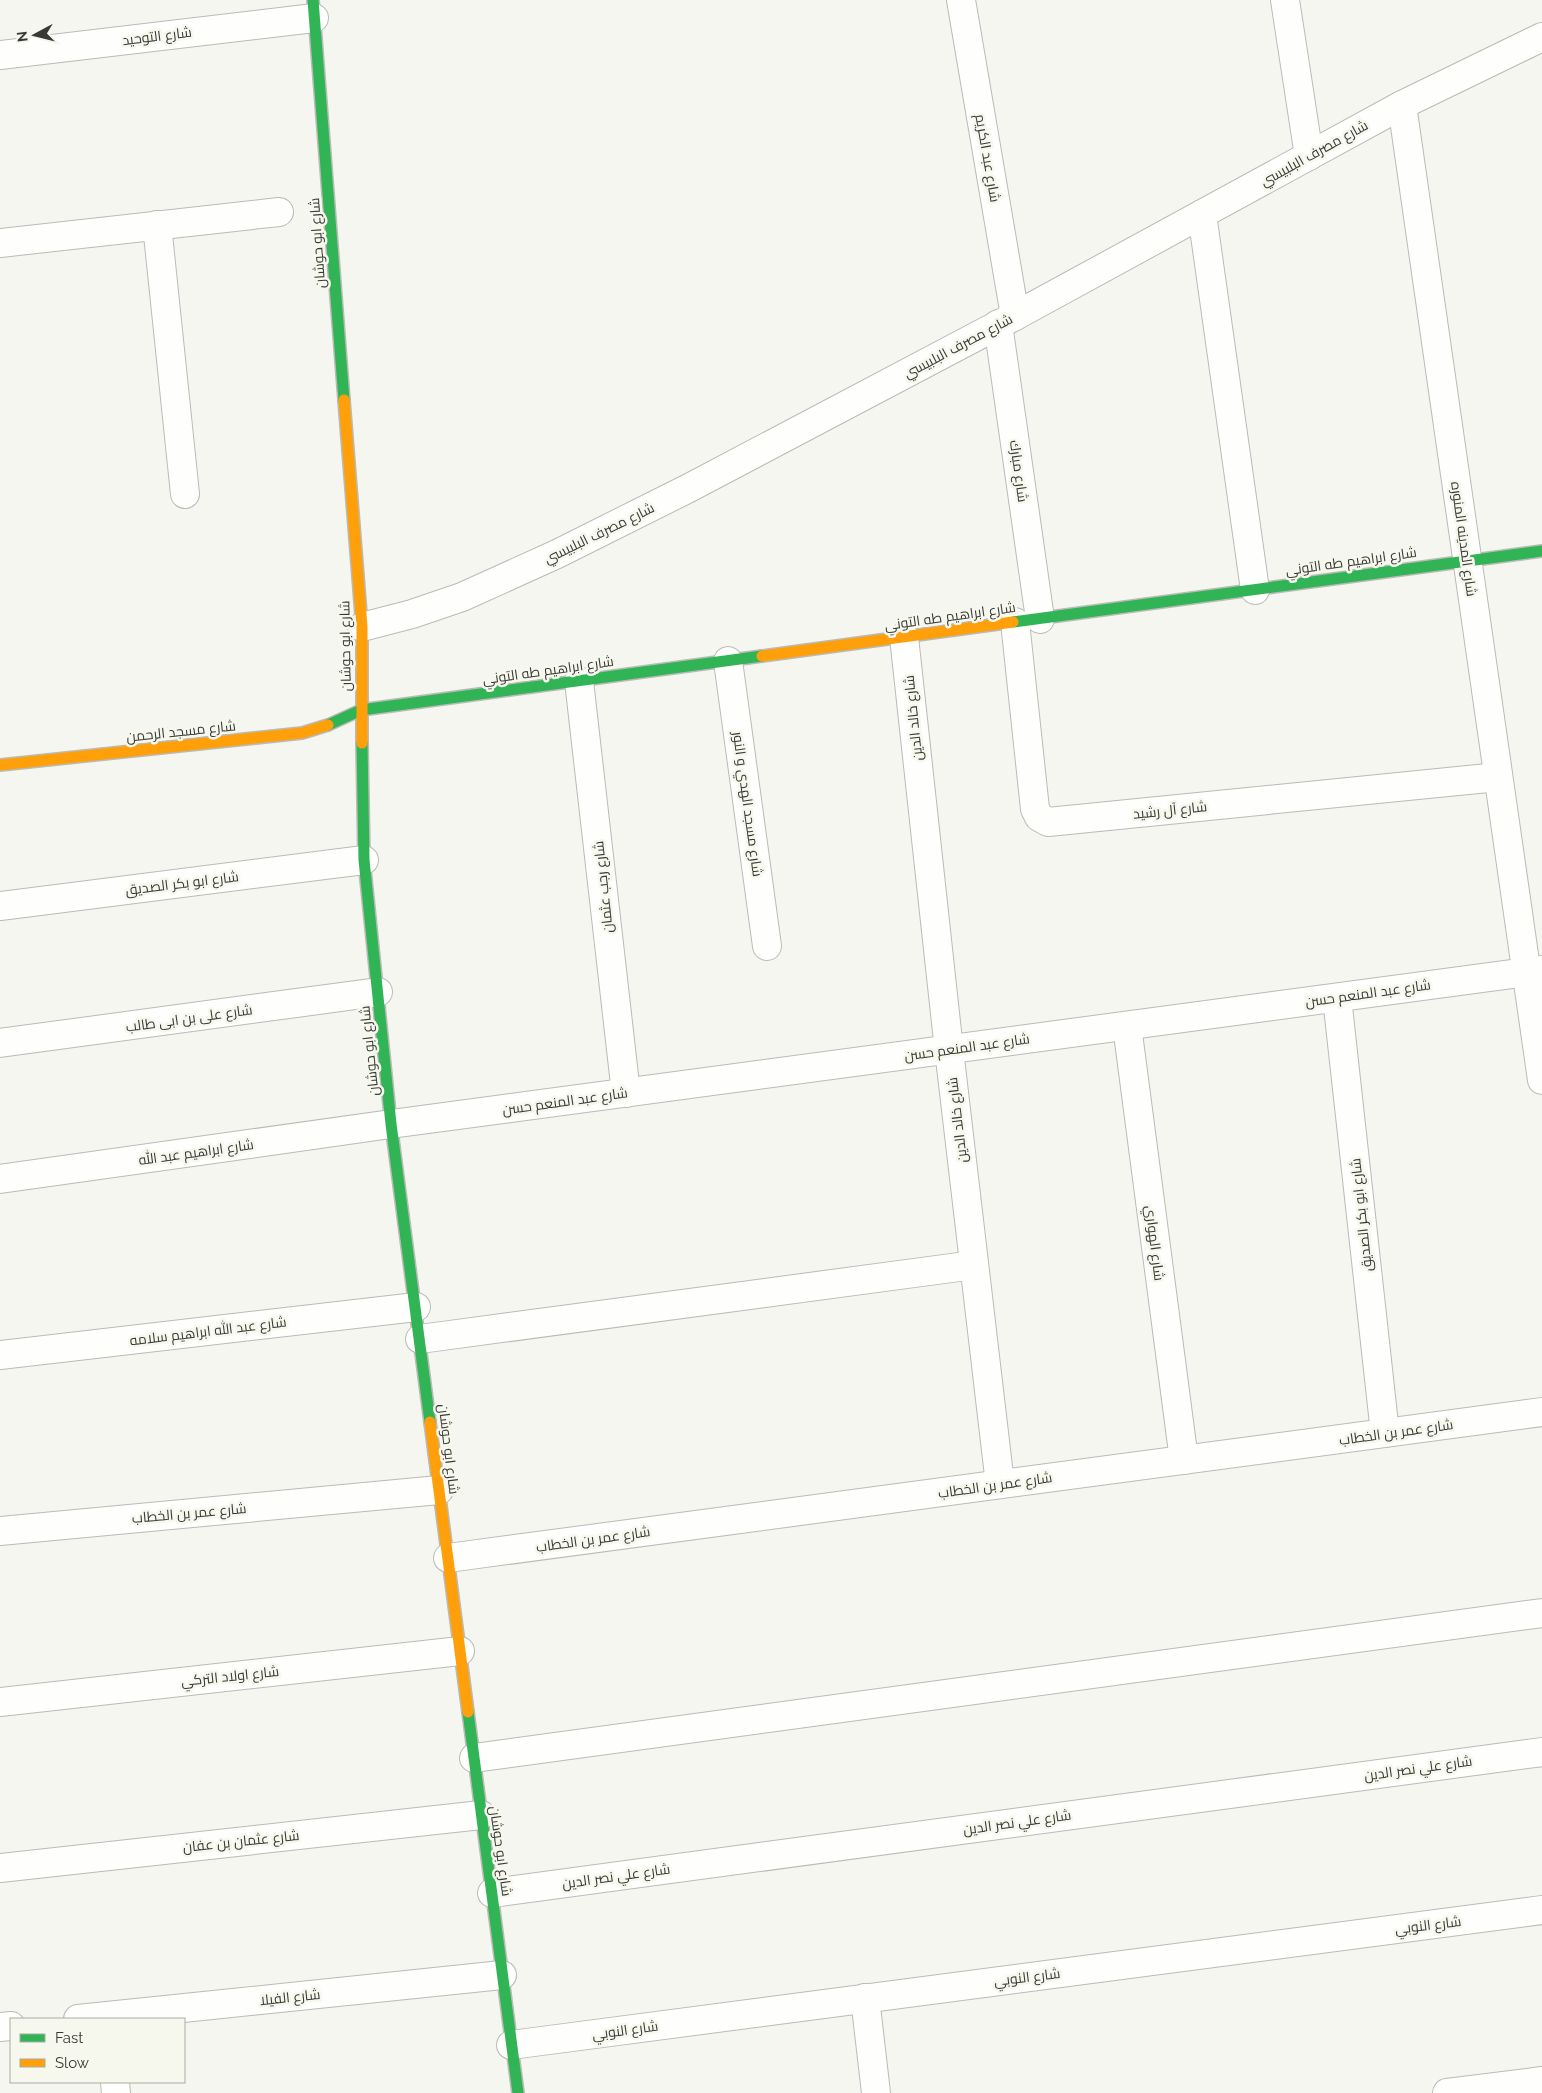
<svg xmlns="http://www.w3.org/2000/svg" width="1542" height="2093" font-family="Raleway,Cairo,sans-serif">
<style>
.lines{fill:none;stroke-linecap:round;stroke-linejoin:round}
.street-casing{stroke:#babbb6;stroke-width:30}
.fast-casing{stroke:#babbb6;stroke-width:14}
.slow-casing{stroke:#babbb6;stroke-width:14}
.street{stroke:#fefefd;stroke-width:28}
.fast{stroke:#30b455;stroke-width:11}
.slow{stroke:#ff9f0a;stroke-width:11}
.labels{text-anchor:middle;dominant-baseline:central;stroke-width:5;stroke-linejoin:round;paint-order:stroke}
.street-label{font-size:14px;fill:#393a36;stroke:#f6f8ee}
</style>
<rect width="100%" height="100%" fill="#f5f6f0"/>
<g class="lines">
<g class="street-casing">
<g id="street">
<path d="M961,0L1015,316"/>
<path d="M1285,0L1309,156"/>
<path d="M0,55L314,18"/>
<path d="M1402,105L1542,1080"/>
<path d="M1202,214L1255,590"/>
<path d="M157,225L185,494"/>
<path d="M0,243L279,212"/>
<path d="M998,324L1040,619"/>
<path d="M1015,622L1035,809L1039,817L1048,822L1498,777"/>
<path d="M362,627L412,614L462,597L557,554L689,488L1015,316L1402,105L1542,37"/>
<path d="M904,637L949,1050L1000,1484"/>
<path d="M728,661L767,946"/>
<path d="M579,681L626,1093"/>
<path d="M0,906L364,860"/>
<path d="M1337,998L1385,1433"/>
<path d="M1127,1026L1184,1460"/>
<path d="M0,1043L378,992"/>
<path d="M0,1179L391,1124L1542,970"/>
<path d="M420,1339L974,1265"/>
<path d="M0,1355L416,1307"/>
<path d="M0,1531L439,1490"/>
<path d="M448,1558L1542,1412"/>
<path d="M0,1702L460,1651"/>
<path d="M474,1758L1542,1613"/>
<path d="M0,1868L481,1815"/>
<path d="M492,1893L1542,1752"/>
<path d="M865,1998L876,2093"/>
<path d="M78,2019L502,1975"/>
<path d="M0,2027L11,2026"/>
<path d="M511,2045L1542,1910"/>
<path d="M115,2082L116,2093"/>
<path d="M1447,2093L1542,2081"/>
</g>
</g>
<g class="fast-casing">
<g id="fast">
<path d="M313,0L344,400"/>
<path d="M1013,622L1542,551"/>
<path d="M328,725L361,710L762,656"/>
<path d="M362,743L364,860L391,1124L430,1422"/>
<path d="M468,1712L518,2093"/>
</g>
</g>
<g class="slow-casing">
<g id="slow">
<path d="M344,400L362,627V743"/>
<path d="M762,656L1013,622"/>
<path d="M0,765L302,733L328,725"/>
<path d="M430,1422L468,1712"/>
</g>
</g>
<use href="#street" class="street"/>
<use href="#fast" class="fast"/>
<use href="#slow" class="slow"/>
</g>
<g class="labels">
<g class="street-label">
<text transform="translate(157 36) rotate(-7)">شارع التوحيد</text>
<text transform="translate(1314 153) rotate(-29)">شارع مصرف البلبيسي</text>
<text transform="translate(988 158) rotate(80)">شارع عبد الكريم</text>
<text transform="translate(317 243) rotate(-94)">شارع ابو حوشان</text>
<text transform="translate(958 346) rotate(-28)">شارع مصرف البلبيسي</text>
<text transform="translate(1019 471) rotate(82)">شارع مبارك</text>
<text transform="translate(599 533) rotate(-26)">شارع مصرف البلبيسي</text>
<text transform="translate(1464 539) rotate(82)">شارع المدينه المنوره</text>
<text transform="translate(1351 561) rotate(-8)">شارع ابراهيم طه التوني</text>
<text transform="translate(950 616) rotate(-8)">شارع ابراهيم طه التوني</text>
<text transform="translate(345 646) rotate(-91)">شارع ابو حوشان</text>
<text transform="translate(548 670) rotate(-8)">شارع ابراهيم طه التوني</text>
<text transform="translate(913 718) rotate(-96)">شارع خالد الدين</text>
<text transform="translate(181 731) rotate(-6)">شارع مسجد الرحمن</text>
<text transform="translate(748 804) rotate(82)">شارع مسجد الهدي و النور</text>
<text transform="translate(1170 810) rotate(-6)">شارع آل رشيد</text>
<text transform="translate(182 883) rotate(-7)">شارع ابو بكر الصديق</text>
<text transform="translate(603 887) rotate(-96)">شارع رجب عثمان</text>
<text transform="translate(1368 993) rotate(-8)">شارع عبد المنعم حسن</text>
<text transform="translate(189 1018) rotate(-8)">شارع على بن ابى طالب</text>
<text transform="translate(967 1047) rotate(-8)">شارع عبد المنعم حسن</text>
<text transform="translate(369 1051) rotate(-96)">شارع ابو حوشان</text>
<text transform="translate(565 1101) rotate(-8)">شارع عبد المنعم حسن</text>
<text transform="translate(957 1120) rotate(-97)">شارع خالد الدين</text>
<text transform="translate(196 1152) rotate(-8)">شارع ابراهيم عبد الله</text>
<text transform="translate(1361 1215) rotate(-96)">شارع ابو بكر الصديق</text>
<text transform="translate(1155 1243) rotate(83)">شارع الهواري</text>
<text transform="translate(208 1331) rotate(-7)">شارع عبد الله ابراهيم سلامه</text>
<text transform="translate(1396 1432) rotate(-8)">شارع عمر بن الخطاب</text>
<text transform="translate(449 1449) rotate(83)">شارع ابو حوشان</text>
<text transform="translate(995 1485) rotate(-8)">شارع عمر بن الخطاب</text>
<text transform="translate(189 1513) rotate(-5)">شارع عمر بن الخطاب</text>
<text transform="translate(593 1539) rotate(-8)">شارع عمر بن الخطاب</text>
<text transform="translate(230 1676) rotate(-6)">شارع اولاد التركي</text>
<text transform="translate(1418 1768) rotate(-8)">شارع علي نصر الدين</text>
<text transform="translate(1017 1822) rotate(-8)">شارع علي نصر الدين</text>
<text transform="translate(241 1841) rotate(-6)">شارع عثمان بن عفان</text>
<text transform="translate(501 1851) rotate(82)">شارع ابو حوشان</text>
<text transform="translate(616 1876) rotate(-8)">شارع علي نصر الدين</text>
<text transform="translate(1428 1925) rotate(-7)">شارع النوبي</text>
<text transform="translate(1027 1977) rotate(-7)">شارع النوبي</text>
<text transform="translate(290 1997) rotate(-6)">شارع الفيلا</text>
<text transform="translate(625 2030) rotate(-8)">شارع النوبي</text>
</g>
</g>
<rect x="10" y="2018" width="175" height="65" fill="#f6f8ee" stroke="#aaaca4"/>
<rect x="20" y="2034" width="25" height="8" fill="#30b455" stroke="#aaaca4"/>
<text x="55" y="2043" font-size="15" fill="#393a36">Fast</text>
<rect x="20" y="2059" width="25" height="8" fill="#ff9f0a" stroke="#aaaca4"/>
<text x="55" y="2068" font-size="15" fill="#393a36">Slow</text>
<g transform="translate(35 35) rotate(263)" stroke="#f6f8ee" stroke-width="4" paint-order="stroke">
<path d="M0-4L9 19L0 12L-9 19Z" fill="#393a36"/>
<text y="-8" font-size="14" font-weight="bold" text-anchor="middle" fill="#393a36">N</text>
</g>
</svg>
